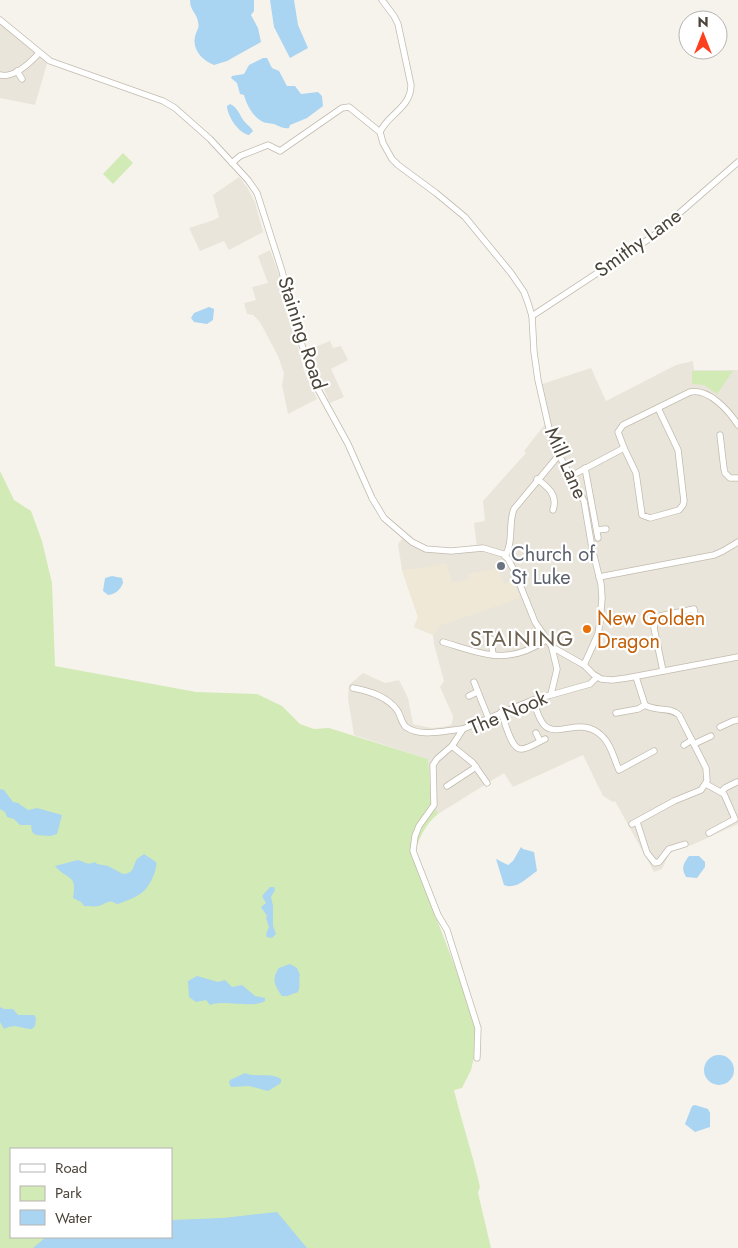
<svg xmlns="http://www.w3.org/2000/svg" width="738" height="1248" font-family="Jost,sans-serif">
<style>
.residential{fill:#eae5da}
.education{fill:#efe8d6}
.green{fill:#d2eab5;fill-rule:evenodd}
.water{fill:#a9d4f2}
.lines{fill:none;stroke-linecap:round;stroke-linejoin:round}
.minor-casing{stroke:#c2bbae;stroke-width:7}
.minor{stroke:#fff;stroke-width:5.5}
.worship-dot{fill:#6b7280;stroke:#fff;stroke-width:2}
.food-dot{fill:#e8710a;stroke:#fff;stroke-width:2}
.labels{text-anchor:middle;dominant-baseline:central;stroke-width:4.5;stroke-linejoin:round;paint-order:stroke}
.street-label{font-size:20px;fill:#4b4439;stroke:#fff}
.worship-label{font-size:20px;fill:#5b616d;stroke:#fff;text-anchor:start}
.food-label{font-size:20px;fill:#c56008;stroke:#fff;text-anchor:start}
.quarter-label{font-size:22px;letter-spacing:1px;fill:#6e6250;stroke:#fff}
</style>
<rect width="100%" height="100%" fill="#f6f3ec"/>
<g class="residential">
<path d="M0,20L48,60L35,105L0,98Z"/>
<path d="M239,177L247,187L255,202L263,232L229,250L224,241L200,251L189,228L214,220L219,217L213,195Z"/>
<path d="M270,250L282,283L304,371L317,399L288,414L282,385L284,373L278,356L260,322L253,315L247,314L244,303L256,300L252,287L268,283L258,256Z"/>
<path d="M330,341L333,348L341,346L348,360L331,369L344,397L330,403L307,350Z"/>
<path d="M693,361L694,370H738V824L692,845L676,848L669,854L662,869L654,872L615,801L613,802L603,796L583,755L513,787L504,773L438,814L431,797L428,759L354,735L348,699L349,685L363,673L385,683L399,680L408,698L413,724L432,728L448,726L452,724L453,716L440,687L444,681L434,644L433,635L414,627L418,617L402,570L398,544L404,536L426,549L477,548L474,523L485,521L483,501L526,453L524,451L545,424L539,385L591,368L606,401L676,365Z"/>
</g>
<path class="education" d="M446,563L452,583L469,579L468,574L497,569L504,584L513,581L520,598L439,626L434,635L414,627L418,617L402,570L421,568Z"/>
<g class="green">
<path d="M123,153L133,163L113,184L103,174Z"/>
<path d="M692,371H733L717,394L704,385L692,384Z"/>
<path d="M0,471L14,500L31,511L42,541L52,583L55,666L196,692L257,694L282,706L300,724L314,729L329,728L428,759L431,797L438,814C423,826 419,840 413,857L460,980L475,1029L476,1049L471,1070L462,1088L454,1090C462,1123 473,1155 480,1187L478,1193L491,1248H0ZM11,1149H171V1237H11Z"/>
</g>
<g class="water">
<path d="M190,0H254V11L251,15L258,28L261,42L227,61L214,65C203,61 192,50 195,37C196,31 200,28 198,22C197,13 190,11 190,0Z"/>
<path d="M270,0H294L298,25L308,48L290,58L274,27Z"/>
<path d="M263,58H267L272,68L279,71L287,86H295L301,94L318,92L322,96L323,106L307,118L290,125L289,128C282,129 280,126 274,124C273,124 267,123 266,123C254,119 247,106 244,95L240,94L237,83L231,78L232,76L244,74L249,65Z"/>
<path d="M230,104C238,108 239,114 244,121C247,125 251,127 253,131L249,135C238,133 227,115 227,106Z"/>
<path d="M209,307L214,309L213,320L207,324L194,322L191,318L194,313Z"/>
<path d="M112,576L122,578L123,583C120,590 116,594 108,595L103,591L105,578Z"/>
<path d="M0,789L4,790L13,802L18,803L28,810L37,808L62,815L57,834L50,836L36,835L32,832L31,825H20L14,819L7,817L5,812L0,809Z"/>
<path d="M521,847L523,849L534,852L537,871C527,878 516,890 504,885L496,859L508,865L513,861Z"/>
<path d="M144,854L156,862C158,870 148,890 140,894C134,898 124,902 117,904C108,898 107,904 98,906C94,907 88,906 84,906L81,902L73,898C78,873 66,880 55,866L78,860L89,864L95,862L97,864L108,866L123,874C135,873 132,867 137,859C138,858 143,855 144,854Z"/>
<path d="M689,856H699L705,862V867L697,878L686,877C681,868 683,864 689,856Z"/>
<path d="M270,887H274L275,890L271,897L273,906V926L276,934L272,938L267,937L266,934L269,927L266,918L267,916L261,907L266,903L262,896Z"/>
<path d="M290,964L297,968L300,975C298,980 301,986 298,992L287,996H282C275,986 271,979 279,968Z"/>
<path d="M197,976L218,982L225,980L232,987L242,985L255,996L265,998V1001C252,1009 225,999 210,1005L206,1000L196,1002L189,997L188,981Z"/>
<path d="M0,1007L4,1009H13L18,1015H34L36,1018L35,1026L32,1029C20,1029 16,1023 4,1029L0,1022Z"/>
<circle cx="719" cy="1070" r="15"/>
<path d="M245,1073C255,1078 270,1072 281,1079V1083L268,1091L249,1086L231,1087L229,1083L230,1080Z"/>
<path d="M695,1105L708,1109L710,1113V1127L695,1132L685,1124L692,1106Z"/>
<path d="M277,1212L307,1248H33L46,1237H171V1220L223,1218Z"/>
</g>
<g class="lines">
<g class="minor-casing">
<g id="minor">
<path d="M382,0L394,16L398,24L411,85C411,108 388,114 380,132L383,143L392,159L398,165L436,193L465,217L511,273L524,292L528,303L532,316L534,352L538,380L550,433L559,455L584,501L592,548L601,584L602,598L600,622L598,634L584,665"/>
<path d="M0,20L50,61L163,101L175,108L210,139L248,180L257,193L282,271L297,330L314,382L348,444L372,498L384,518L412,542L426,549L451,551L483,548L503,554L508,559L514,570L535,622L552,647L584,665L593,674L601,679L612,680L627,678L738,657"/>
<path d="M17,71L22,79"/>
<path d="M0,75C14,78 30,63 39,53"/>
<path d="M232,163L240,156L268,145L280,151L342,108L349,107L380,132"/>
<path d="M532,316L652,237L738,162"/>
<path d="M720,435L724,469L725,473L730,478H738"/>
<path d="M624,448L636,473L642,515L650,518L679,510L683,505L684,501L678,450L658,408"/>
<path d="M585,468L598,538"/>
<path d="M571,476L624,448L618,432L623,425L690,392C709,388 729,411 738,425"/>
<path d="M537,479C548,487 558,495 553,510"/>
<path d="M597,530L606,529"/>
<path d="M505,556C514,542 508,523 514,509L559,455"/>
<path d="M599,577L714,555L723,551L738,542"/>
<path d="M491,639L493,655"/>
<path d="M443,642C484,654 507,666 546,640"/>
<path d="M663,671L654,628L655,621L660,616L694,609L695,616"/>
<path d="M474,682L488,717"/>
<path d="M353,688C369,691 387,696 397,710C401,715 401,723 406,727C421,738 447,730 463,729"/>
<path d="M551,694L557,669L552,648"/>
<path d="M469,696L477,692"/>
<path d="M533,700C536,708 538,718 544,725C558,739 581,715 602,736C611,744 614,759 619,770L654,751"/>
<path d="M501,712C505,721 511,751 522,749C530,748 538,742 545,739"/>
<path d="M616,713L638,709L645,705L636,677"/>
<path d="M720,727L733,721L738,720"/>
<path d="M536,733L540,741"/>
<path d="M694,744L711,736"/>
<path d="M684,745L692,740"/>
<path d="M452,746L473,763L487,783"/>
<path d="M706,784L724,794L735,819L709,833"/>
<path d="M447,786L476,767"/>
<path d="M721,792L725,788L737,782"/>
<path d="M637,822L647,853L655,863L659,862L669,849L685,844"/>
<path d="M632,824L674,801L701,790L707,781L706,768L679,715C669,706 656,712 645,705"/>
<path d="M477,1058L478,1028L447,930L438,915L413,851L415,836L419,826L434,805L433,765L437,759L452,746L463,729L533,700L590,684L597,677"/>
</g>
</g>
<use href="#minor" class="minor"/>
</g>
<circle class="worship-dot" cx="501" cy="566" r="5"/>
<circle class="food-dot" cx="587" cy="629" r="5"/>
<g class="labels">
<g class="street-label">
<text transform="translate(638 243) rotate(-36)">Smithy Lane</text>
<text transform="translate(302 333) rotate(72)">Staining Road</text>
<text transform="translate(566 463) rotate(66)">Mill Lane</text>
<text transform="translate(508 713) rotate(-23)">The Nook</text>
</g>
<g class="worship-label">
<text x="511" y="554">Church of<tspan x="511" dy="23">St Luke</tspan></text>
</g>
<g class="food-label">
<text x="597" y="618">New Golden<tspan x="597" dy="23">Dragon</tspan></text>
</g>
<g class="quarter-label">
<text x="522" y="638">STAINING</text>
</g>
</g>
<rect x="10" y="1148" width="162" height="90" fill="#ffffff" stroke="#b7b4b0"/>
<rect x="20" y="1164" width="25" height="8" fill="#ffffff" stroke="#b7b4b0"/>
<text x="55" y="1173" font-size="15" fill="#4b4439">Road</text>
<rect x="20" y="1186" width="25" height="15" fill="#d2eab5" stroke="#b7b4b0"/>
<text x="55" y="1198" font-size="15" fill="#4b4439">Park</text>
<rect x="20" y="1210" width="25" height="15" fill="#a9d4f2" stroke="#b7b4b0"/>
<text x="55" y="1223" font-size="15" fill="#4b4439">Water</text>
<g transform="translate(703 35)"><circle r="24" fill="#ffffff" stroke="#b7b4b0"/>
<path d="M0-4L9 19L0 12L-9 19Z" fill="#fc3f1d"/>
<text y="-8" font-size="14" font-weight="bold" text-anchor="middle" fill="#4b4439">N</text>
</g>
</svg>
